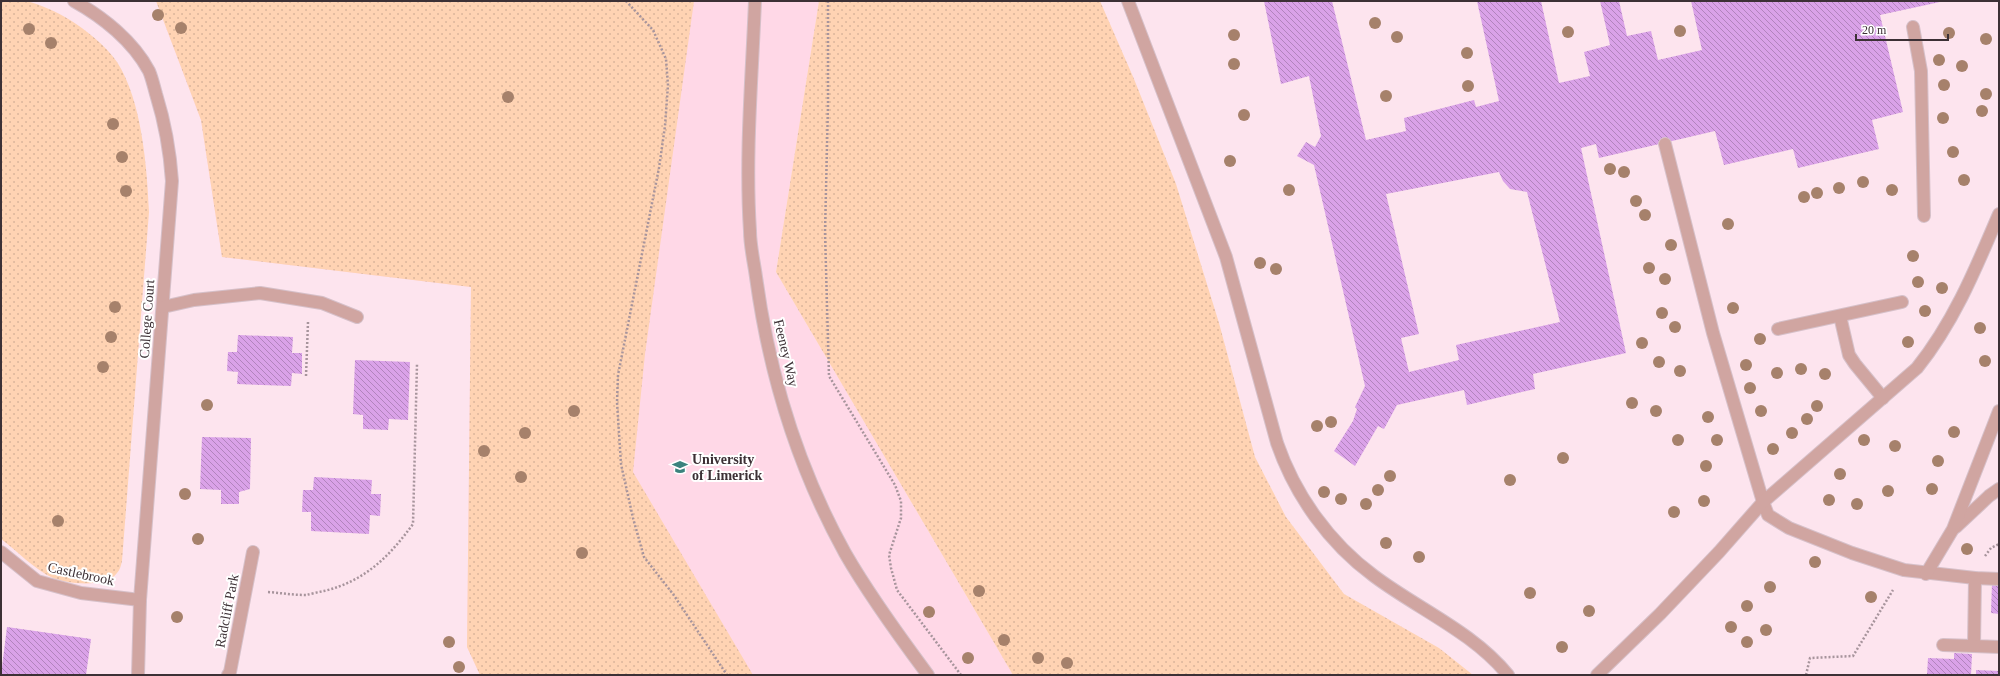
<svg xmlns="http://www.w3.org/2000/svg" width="2000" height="676" font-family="Georgia,serif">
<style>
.built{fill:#ffd8e7}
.grass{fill:url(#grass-dots)}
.building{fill:url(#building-back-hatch);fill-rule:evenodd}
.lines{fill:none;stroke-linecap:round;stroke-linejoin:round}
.service-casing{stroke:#d6c0c9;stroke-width:14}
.minor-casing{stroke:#d6c0c9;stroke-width:14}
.path{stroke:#a7949c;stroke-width:2.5;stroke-dasharray:2 2;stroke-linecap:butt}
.service{stroke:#d0a5a1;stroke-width:12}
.minor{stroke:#d0a5a1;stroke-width:12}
.tree{fill:#a6816b}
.labels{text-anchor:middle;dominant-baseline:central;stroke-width:4;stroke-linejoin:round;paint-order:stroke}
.street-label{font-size:14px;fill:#3c3035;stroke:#fff}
.poi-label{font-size:14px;font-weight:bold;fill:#3c3035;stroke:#fff;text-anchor:start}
</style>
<defs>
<pattern id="grass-dots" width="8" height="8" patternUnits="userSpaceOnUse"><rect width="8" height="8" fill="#ffd3b3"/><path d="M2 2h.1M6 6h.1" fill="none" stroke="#dbb59b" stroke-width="1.8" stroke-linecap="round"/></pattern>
<pattern id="building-back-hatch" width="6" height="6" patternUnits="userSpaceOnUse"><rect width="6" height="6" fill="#daa2e8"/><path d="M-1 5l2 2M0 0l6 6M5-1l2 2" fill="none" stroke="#b284bd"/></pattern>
</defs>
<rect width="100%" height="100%" fill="#fde4ee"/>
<path class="built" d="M156,1H819L776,272L1013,675H480L467,647L471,287L222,257L201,120Z"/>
<g class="grass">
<path d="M1,1C9,1 18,0 25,1C40,4 57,12 70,20C86,30 106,46 117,62C142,101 147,167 149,212L122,561C121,565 120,570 117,573C106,588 68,584 53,578C35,570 16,550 1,539Z"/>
<path d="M156,1H694L645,354L633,472L753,675H480L467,647L471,287L222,257L201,120Z"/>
<path d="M819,1H1100L1134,79L1176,184L1219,323L1255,457L1286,517L1344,594L1439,648L1473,675H1013L776,272Z"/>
</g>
<g class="building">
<path d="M1264,1H1332L1366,140L1406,131L1404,118L1474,100L1476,107L1499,101L1477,1H1541L1559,83L1590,76L1584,52L1610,45L1600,1H1619L1627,36L1651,31L1658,60L1702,50L1691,1L1940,2L1880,15L1903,112L1872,120L1879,149L1798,168L1793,149L1724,165L1715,131L1599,158L1596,144L1581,148L1626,353L1533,374L1535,389L1467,405L1464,390L1397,405L1384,429L1378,426L1355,466L1334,451L1353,421L1357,409L1355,407L1365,386L1314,165L1297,156L1306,142L1315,147L1321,136L1309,76L1281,84ZM1499,172L1503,181L1510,189L1527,192L1560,322L1456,345L1459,360L1409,372L1401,338L1419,334L1386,194Z"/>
<path d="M238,335L293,337L292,353H302V374L292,373L291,386L237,384L238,372L227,371L228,352H237Z"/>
<path d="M355,360L410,362L408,420L389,419L388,430L363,429V415L353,414Z"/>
<path d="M202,437L251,438L250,489L239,492V504H221V490L200,489Z"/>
<path d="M314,477L372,480L371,494H381L380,516L370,515L369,534L311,531V512H302L303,490H313Z"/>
<path d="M1992,583H1999V614L1991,613Z"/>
<path d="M7,627L91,639L86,675H1Z"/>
<path d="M1954,653L1972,654L1971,675H1927L1928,658L1954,659Z"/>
<path d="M1976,670L1999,671V675H1976Z"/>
</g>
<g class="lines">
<g class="service-casing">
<g id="service">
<path d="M1128,1L1226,257L1277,443C1295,495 1329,543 1374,576C1418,609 1473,632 1508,675"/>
<path d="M1913,27L1921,71L1924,216"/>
<path d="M1665,144L1713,333L1763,502L1768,515L1789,528L1852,553L1904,570L1975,578L1999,579"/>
<path d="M1840,316L1849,355L1855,364L1883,398"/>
<path d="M1778,329L1902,302"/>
<path d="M1956,527L1989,496L1999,489"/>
<path d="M1926,574L1953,529L1999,411"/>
<path d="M1975,578L1974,646L1999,647"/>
<path d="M1943,645L1974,646"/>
<path d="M1597,675L1660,614L1719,552L1763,502L1917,368C1954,322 1976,268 1999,214"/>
</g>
</g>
<g class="minor-casing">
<g id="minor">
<path d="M74,1C103,17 133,41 149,71C152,78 154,87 156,94C165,123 170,151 172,181L140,600L138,675"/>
<path d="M755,1C752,77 745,155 750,231C750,246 754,262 756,277C769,373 798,468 845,553C869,595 899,636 928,675"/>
<path d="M163,307L194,300L260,293L322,303L357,317"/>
<path d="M1,552L37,581L81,593L140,600"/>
<path d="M228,675L230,672L253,552"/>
</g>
</g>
<g class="path">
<path d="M626,1L653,30L666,59L668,85L665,126L659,168L618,375L617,402L621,464L633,518L644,557L673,594L727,675"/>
<path d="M828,1V105L825,232L829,376L895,485L901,501V518L889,555L891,568L897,590L961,675"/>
<path d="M306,376L308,322"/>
<path d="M1985,556L1991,548L1999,544"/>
<path d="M268,592C281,593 293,595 306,595C311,594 318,592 324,591C365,581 389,557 413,524L417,364"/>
<path d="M1806,675L1810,658L1853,656L1893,590"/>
</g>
<use href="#service" class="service"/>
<use href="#minor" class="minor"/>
</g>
<g class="tree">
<circle cx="158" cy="15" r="6"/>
<circle cx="1375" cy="23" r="6"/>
<circle cx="181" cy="28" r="6"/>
<circle cx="29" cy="29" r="6"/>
<circle cx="1680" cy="31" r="6"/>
<circle cx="1568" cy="32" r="6"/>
<circle cx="1949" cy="33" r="6"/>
<circle cx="1234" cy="35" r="6"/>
<circle cx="1397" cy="37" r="6"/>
<circle cx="1986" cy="39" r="6"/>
<circle cx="51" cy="43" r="6"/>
<circle cx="1467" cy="53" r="6"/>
<circle cx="1939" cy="60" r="6"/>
<circle cx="1234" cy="64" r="6"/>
<circle cx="1962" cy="66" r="6"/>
<circle cx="1944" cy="85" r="6"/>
<circle cx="1468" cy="86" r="6"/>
<circle cx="1986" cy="94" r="6"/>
<circle cx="1386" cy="96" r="6"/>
<circle cx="508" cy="97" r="6"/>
<circle cx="1982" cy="111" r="6"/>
<circle cx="1244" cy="115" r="6"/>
<circle cx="1943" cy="118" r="6"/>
<circle cx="113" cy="124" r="6"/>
<circle cx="1953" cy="152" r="6"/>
<circle cx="122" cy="157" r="6"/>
<circle cx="1230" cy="161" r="6"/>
<circle cx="1610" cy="169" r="6"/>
<circle cx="1624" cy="172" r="6"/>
<circle cx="1964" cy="180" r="6"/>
<circle cx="1863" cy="182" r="6"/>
<circle cx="1839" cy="188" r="6"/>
<circle cx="1289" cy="190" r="6"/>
<circle cx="1892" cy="190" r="6"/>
<circle cx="126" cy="191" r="6"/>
<circle cx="1817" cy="193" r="6"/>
<circle cx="1804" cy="197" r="6"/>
<circle cx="1636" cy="201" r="6"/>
<circle cx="1645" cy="215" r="6"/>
<circle cx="1728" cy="224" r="6"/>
<circle cx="1671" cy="245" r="6"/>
<circle cx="1913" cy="256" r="6"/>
<circle cx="1260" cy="263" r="6"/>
<circle cx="1649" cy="268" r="6"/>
<circle cx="1276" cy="269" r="6"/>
<circle cx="1665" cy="279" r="6"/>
<circle cx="1918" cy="282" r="6"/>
<circle cx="1942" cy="288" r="6"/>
<circle cx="115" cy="307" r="6"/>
<circle cx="1733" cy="308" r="6"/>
<circle cx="1925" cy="311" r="6"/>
<circle cx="1662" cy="313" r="6"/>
<circle cx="1675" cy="327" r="6"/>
<circle cx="1980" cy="328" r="6"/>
<circle cx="111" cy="337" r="6"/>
<circle cx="1760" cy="339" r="6"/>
<circle cx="1908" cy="342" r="6"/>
<circle cx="1642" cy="343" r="6"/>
<circle cx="1985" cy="361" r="6"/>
<circle cx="1659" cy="362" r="6"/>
<circle cx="1746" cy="365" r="6"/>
<circle cx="103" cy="367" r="6"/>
<circle cx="1801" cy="369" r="6"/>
<circle cx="1680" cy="371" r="6"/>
<circle cx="1777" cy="373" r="6"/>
<circle cx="1825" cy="374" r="6"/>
<circle cx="1750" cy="388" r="6"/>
<circle cx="1632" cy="403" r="6"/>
<circle cx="207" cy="405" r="6"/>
<circle cx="1817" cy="406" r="6"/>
<circle cx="574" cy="411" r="6"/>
<circle cx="1656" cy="411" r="6"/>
<circle cx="1761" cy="411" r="6"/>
<circle cx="1708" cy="417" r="6"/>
<circle cx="1807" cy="419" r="6"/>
<circle cx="1331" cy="422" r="6"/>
<circle cx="1317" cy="426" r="6"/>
<circle cx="1954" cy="432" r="6"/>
<circle cx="525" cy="433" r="6"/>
<circle cx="1792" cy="433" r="6"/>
<circle cx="1678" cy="440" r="6"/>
<circle cx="1717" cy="440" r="6"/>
<circle cx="1864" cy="440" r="6"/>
<circle cx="1895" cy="446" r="6"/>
<circle cx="1773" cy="449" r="6"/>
<circle cx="484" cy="451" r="6"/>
<circle cx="1563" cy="458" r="6"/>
<circle cx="1938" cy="461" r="6"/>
<circle cx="1706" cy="466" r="6"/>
<circle cx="1840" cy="474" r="6"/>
<circle cx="1390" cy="476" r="6"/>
<circle cx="521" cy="477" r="6"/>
<circle cx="1510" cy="480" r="6"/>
<circle cx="1932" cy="489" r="6"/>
<circle cx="1378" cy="490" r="6"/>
<circle cx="1888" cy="491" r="6"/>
<circle cx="1324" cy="492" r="6"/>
<circle cx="185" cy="494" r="6"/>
<circle cx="1341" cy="499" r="6"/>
<circle cx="1829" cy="500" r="6"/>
<circle cx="1704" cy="501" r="6"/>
<circle cx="1366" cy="504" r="6"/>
<circle cx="1857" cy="504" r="6"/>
<circle cx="1674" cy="512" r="6"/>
<circle cx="58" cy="521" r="6"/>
<circle cx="198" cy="539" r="6"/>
<circle cx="1386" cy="543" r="6"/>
<circle cx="1967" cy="549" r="6"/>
<circle cx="582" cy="553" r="6"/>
<circle cx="1419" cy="557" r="6"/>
<circle cx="1815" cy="562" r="6"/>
<circle cx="1770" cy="587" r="6"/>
<circle cx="979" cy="591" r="6"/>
<circle cx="1530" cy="593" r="6"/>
<circle cx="1871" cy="597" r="6"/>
<circle cx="1747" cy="606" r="6"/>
<circle cx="1589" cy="611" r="6"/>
<circle cx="929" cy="612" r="6"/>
<circle cx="177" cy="617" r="6"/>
<circle cx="1731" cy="627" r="6"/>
<circle cx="1766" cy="630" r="6"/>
<circle cx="1004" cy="640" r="6"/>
<circle cx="449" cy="642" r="6"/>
<circle cx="1747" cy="642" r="6"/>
<circle cx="1562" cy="647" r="6"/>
<circle cx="968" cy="658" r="6"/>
<circle cx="1038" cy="658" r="6"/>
<circle cx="1067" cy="663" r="6"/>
<circle cx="459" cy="667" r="6"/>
</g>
<defs>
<g id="university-bare" transform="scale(1.2)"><path d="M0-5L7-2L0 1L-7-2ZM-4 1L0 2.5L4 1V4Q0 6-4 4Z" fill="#3b827d" stroke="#fff" stroke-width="2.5" paint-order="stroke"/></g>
</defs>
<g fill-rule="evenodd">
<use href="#university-bare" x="680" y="467"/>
</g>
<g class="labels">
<g class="street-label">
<text transform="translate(147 319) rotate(-86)">College Court</text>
<text transform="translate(786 353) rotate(77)">Feeney Way</text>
<text transform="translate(81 574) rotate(12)">Castlebrook</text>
<text transform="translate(227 611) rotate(-79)">Radcliff Park</text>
</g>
<g class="poi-label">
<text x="692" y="459">University<tspan x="692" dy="16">of Limerick</tspan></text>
</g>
</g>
<rect width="2000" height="676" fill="none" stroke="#3c3035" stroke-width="4"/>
<path d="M1856 34v6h92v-6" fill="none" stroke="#3c3035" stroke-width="2"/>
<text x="1862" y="34" font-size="12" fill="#3c3035" stroke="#ffffff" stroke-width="3" paint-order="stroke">20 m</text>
</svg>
